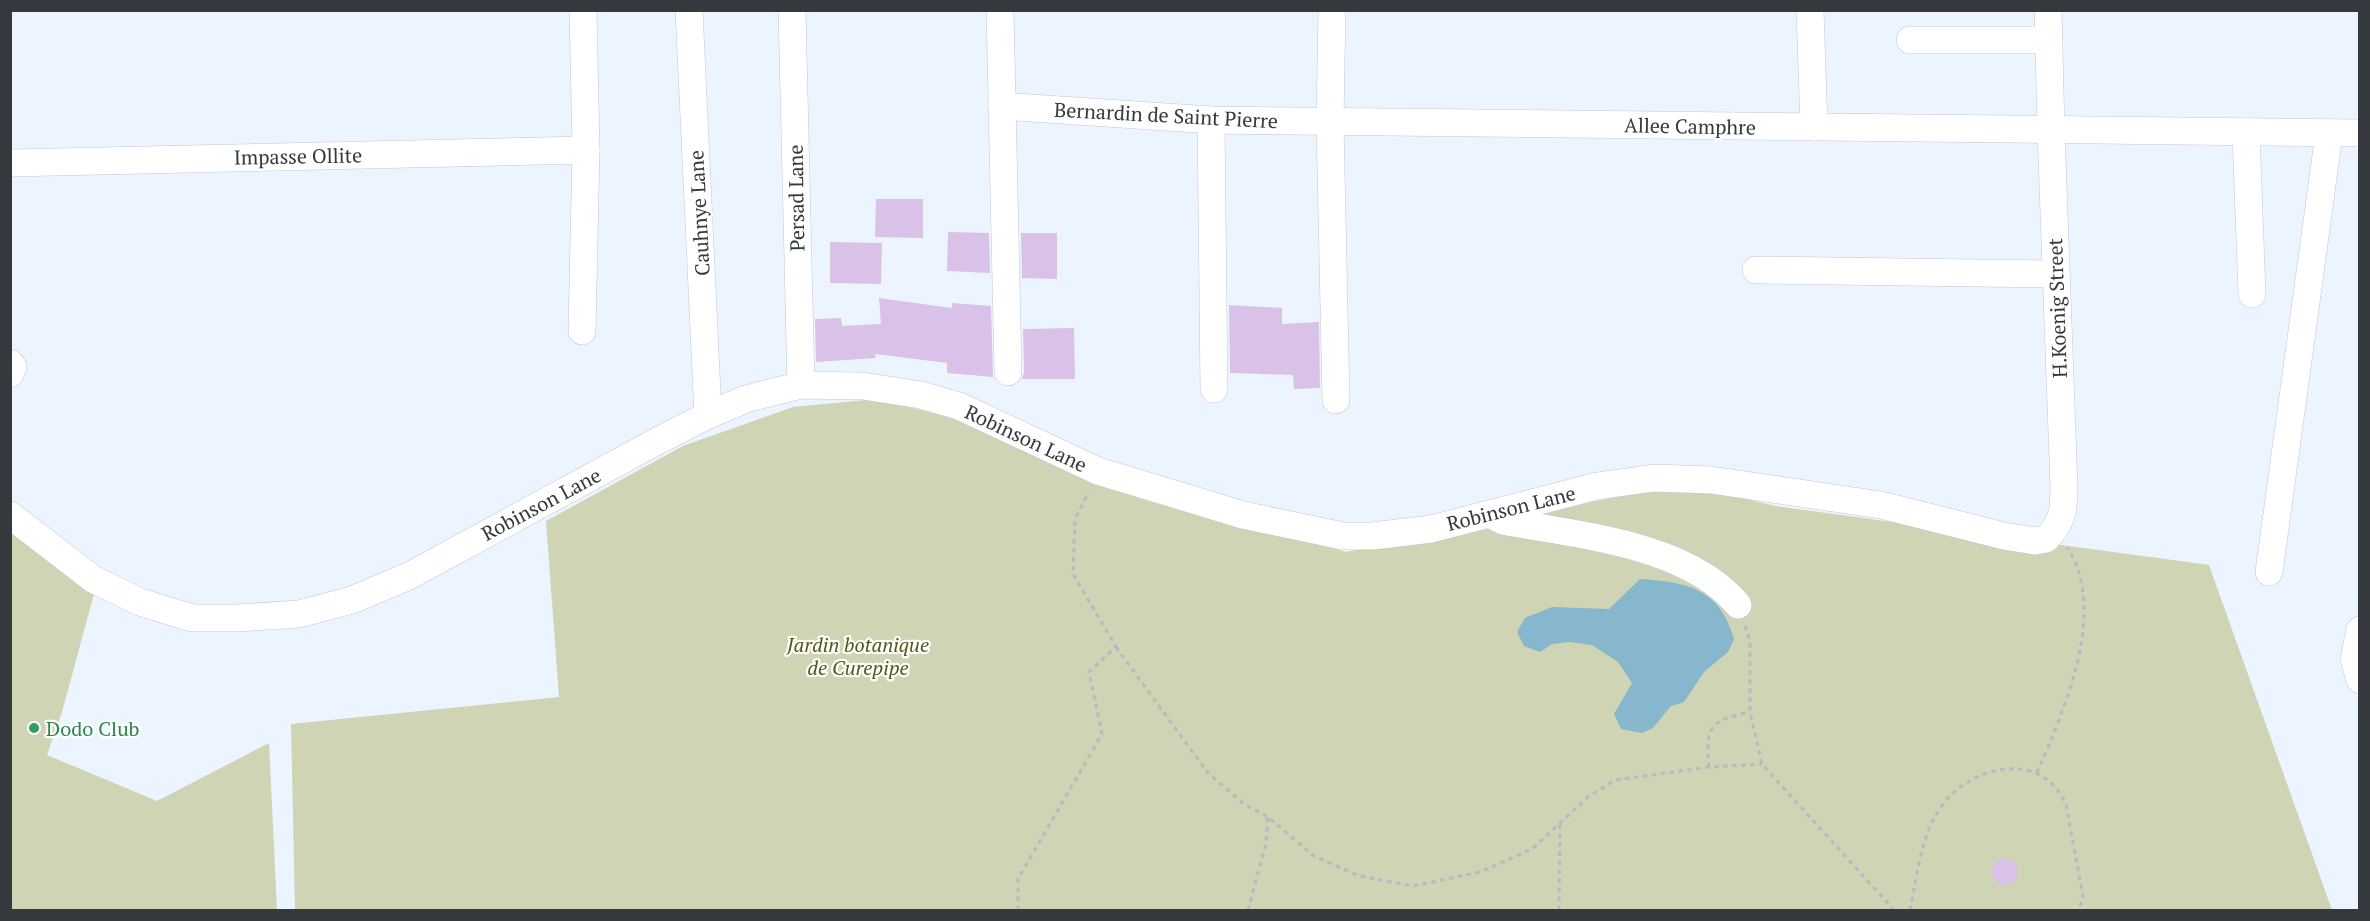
<svg xmlns="http://www.w3.org/2000/svg" width="2370" height="921" font-family="'PT Serif',serif">
<style>
.green{fill:#ced4b4}
.water{fill:#87b7cc}
.building{fill:#dac1e8}
.lines{fill:none;stroke-linecap:round;stroke-linejoin:round}
.minor-casing{stroke:#c0c8d1;stroke-width:28}
.path{stroke:#b4bbc3;stroke-width:3;stroke-dasharray:4.5 4.5;stroke-linecap:butt}
.minor{stroke:#fff;stroke-width:27}
.leisure-dot{fill:#2e9e5b;stroke:#fff;stroke-width:2}
.labels{text-anchor:middle;dominant-baseline:central;stroke-width:4.5;stroke-linejoin:round;paint-order:stroke}
.street-label{font-size:20px;fill:#35383c;stroke:#fff}
.park-label{font-size:20px;font-style:italic;fill:#525915;stroke:#fff}
.leisure-label{font-size:20px;fill:#27864d;stroke:#fff;text-anchor:start}
</style>
<rect width="100%" height="100%" fill="#ecf5ff"/>
<g class="green">
<path d="M876,399L962,420L1112,484L1346,552L1650,490H1710L1775,506L2209,565L2332,910H295L291,724L559,697L546,521L683,446L793,407Z"/>
<path d="M10,526L94,594L62,712L47,755L157,801L269,743L277,910H11Z"/>
</g>
<path class="water" d="M1640,579C1688,582 1720,589 1734,639L1728,652L1704,672L1684,702L1671,706L1653,728L1642,733L1621,729L1614,714L1632,683L1618,662L1592,645L1570,642L1552,644L1540,652L1524,646L1517,632L1525,618L1552,607L1609,609Z"/>
<g class="building">
<path d="M876,199H923V238L875,237Z"/>
<path d="M948,232L989,233L990,273L947,271Z"/>
<path d="M1021,233H1057V279L1022,278Z"/>
<path d="M830,242L882,243L881,284L830,283Z"/>
<path d="M879,298L952,308V303L991,306L993,377L947,373V363L875,354L876,358L816,362L815,319L841,318L842,326L881,324Z"/>
<path d="M1229,305L1282,308V324L1319,322L1320,388L1294,389L1293,375L1230,373Z"/>
<path d="M1074,328L1075,379H1022L1024,372L1023,329Z"/>
<circle cx="2005" cy="872" r="13"/>
</g>
<g class="lines">
<g class="minor-casing">
<g id="minor">
<path d="M689,10L708,415"/>
<path d="M792,10L801,385"/>
<path d="M1000,10L1008,372"/>
<path d="M1332,10L1330,121L1336,400"/>
<path d="M1810,10L1814,127"/>
<path d="M1910,40H2049"/>
<path d="M1002,106L1211,120L2360,133"/>
<path d="M1211,120L1214,389"/>
<path d="M2246,132L2252,294"/>
<path d="M10,163L586,150"/>
<path d="M1756,270L2056,274"/>
<path d="M582,331L586,150L583,10"/>
<path d="M10,363L13,367L10,374"/>
<path d="M10,515L93,579L140,602L192,618H237L299,614L352,600L409,576L648,446L708,415L746,399L801,385L863,386L921,395L959,406L1098,471L1243,515L1343,536H1373L1431,529L1597,486L1654,478L1711,480L1881,505L2004,536L2035,541L2046,539C2063,522 2064,509 2064,487L2051,130L2048,10"/>
<path d="M1491,515L1503,521C1577,535 1688,544 1738,605"/>
<path d="M2269,572L2329,134"/>
<path d="M2360,630L2354,659L2360,680"/>
</g>
</g>
<g class="path">
<path d="M1745,626L1750,641V712L1762,764L1894,910"/>
<path d="M1116,647L1208,773L1244,804L1268,817L1314,856L1359,876L1413,886L1480,872L1532,849L1588,797L1615,780L1709,767L1762,764"/>
<path d="M1709,767C1705,727 1710,720 1750,712"/>
<path d="M2037,773C2064,709 2108,614 2068,548"/>
<path d="M1018,910V879L1102,734L1089,672L1116,647L1073,574L1075,519L1089,492"/>
<path d="M1248,910L1266,843L1268,817"/>
<path d="M1559,910L1560,823"/>
<path d="M1910,910C1916,882 1920,842 1935,817C1939,810 1945,800 1951,795C1985,762 2046,755 2066,805L2083,896L2079,910"/>
</g>
<use href="#minor" class="minor"/>
</g>
<circle class="leisure-dot" cx="34" cy="728" r="6"/>
<g class="labels">
<g class="street-label">
<text transform="translate(1166 115) rotate(3)">Bernardin de Saint Pierre</text>
<text transform="translate(1690 126) rotate(1)">Allee Camphre</text>
<text transform="translate(298 156) rotate(-1)">Impasse Ollite</text>
<text transform="translate(796 198) rotate(-91)">Persad Lane</text>
<text transform="translate(699 213) rotate(-93)">Cauhnye Lane</text>
<text transform="translate(2057 308) rotate(-92)">H.Koenig Street</text>
<text transform="translate(1026 438) rotate(25)">Robinson Lane</text>
<text transform="translate(541 504) rotate(-28)">Robinson Lane</text>
<text transform="translate(1511 508) rotate(-14)">Robinson Lane</text>
</g>
<g class="park-label">
<text x="858" y="644">Jardin botanique<tspan x="858" dy="23">de Curepipe</tspan></text>
</g>
<g class="leisure-label">
<text x="46" y="728">Dodo Club</text>
</g>
</g>
<rect width="2370" height="921" fill="none" stroke="#35383c" stroke-width="24"/>
</svg>
